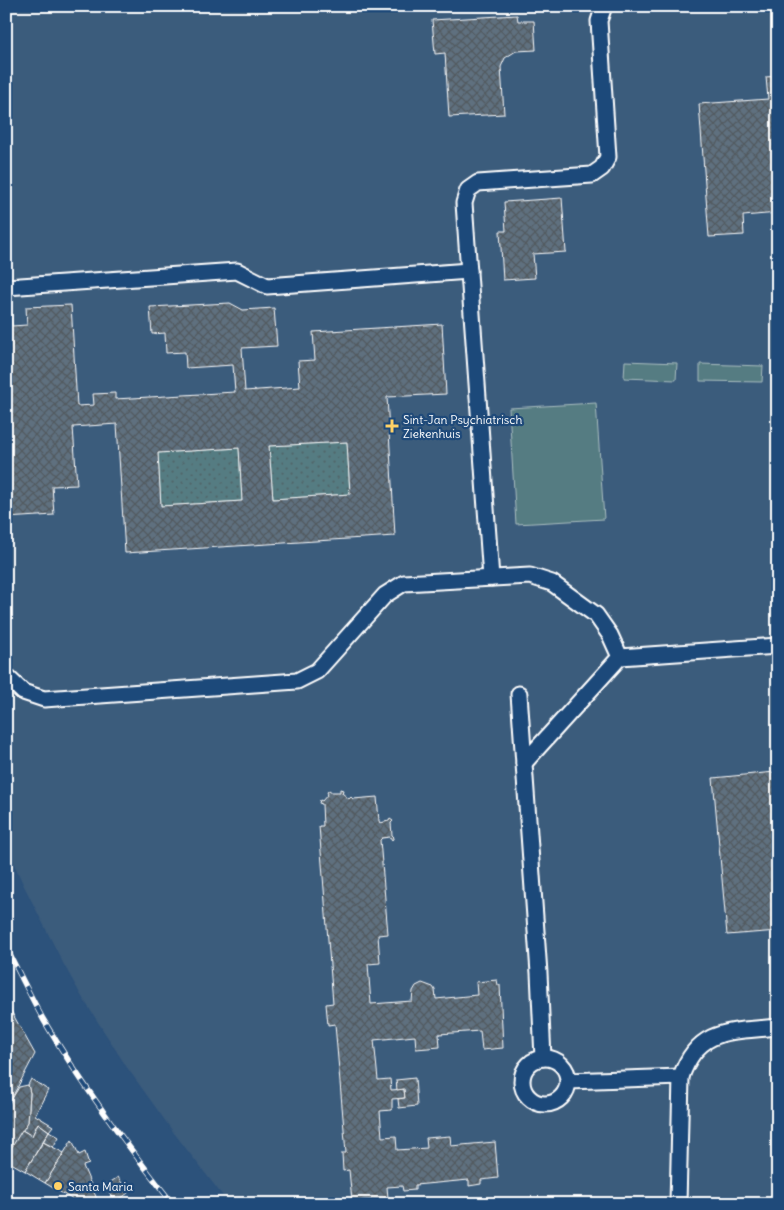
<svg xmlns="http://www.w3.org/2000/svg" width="784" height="1210" font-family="Delius,sans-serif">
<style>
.built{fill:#3b5b7c}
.grass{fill:#557c82;stroke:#aabec0}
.garden{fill:url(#garden-dots);stroke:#aabec0}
.building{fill:url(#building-cross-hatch);stroke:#fff;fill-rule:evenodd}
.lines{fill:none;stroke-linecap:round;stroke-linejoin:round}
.service-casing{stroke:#fff;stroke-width:19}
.service{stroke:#1f4a7a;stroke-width:15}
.rail-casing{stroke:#fff;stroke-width:5.5}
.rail{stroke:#1f4a7a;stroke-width:4;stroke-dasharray:11;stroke-linecap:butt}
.poi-dot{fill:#ffd166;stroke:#1f4a7a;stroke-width:2}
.labels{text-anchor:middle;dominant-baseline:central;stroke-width:4.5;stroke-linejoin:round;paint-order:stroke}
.poi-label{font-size:12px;fill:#fff;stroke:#1f4a7a;text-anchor:start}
</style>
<defs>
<pattern id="garden-dots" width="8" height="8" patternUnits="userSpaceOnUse" patternTransform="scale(1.25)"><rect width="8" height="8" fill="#557c82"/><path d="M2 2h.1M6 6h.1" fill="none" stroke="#506467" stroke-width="1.8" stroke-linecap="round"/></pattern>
<pattern id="building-cross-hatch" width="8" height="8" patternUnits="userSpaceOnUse" patternTransform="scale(1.25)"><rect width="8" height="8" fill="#5e707f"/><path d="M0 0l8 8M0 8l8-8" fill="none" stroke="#535a60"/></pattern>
</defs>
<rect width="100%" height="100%" fill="#2c527b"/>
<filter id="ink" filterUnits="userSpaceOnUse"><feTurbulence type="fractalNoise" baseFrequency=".02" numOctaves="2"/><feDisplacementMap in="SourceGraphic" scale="10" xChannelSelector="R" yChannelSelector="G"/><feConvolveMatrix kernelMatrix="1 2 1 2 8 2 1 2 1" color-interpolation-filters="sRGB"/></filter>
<g filter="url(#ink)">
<path class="built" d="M6,6H778V1204H229L174,1133L126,1066L82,997L63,963L24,886L6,846Z"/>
<g class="grass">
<path d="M625,361L677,363L676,380L624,378Z"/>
<path d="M700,364L763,366L762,382L700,381Z"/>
<path d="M596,403L604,519L516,524L509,408Z"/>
</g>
<g class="garden">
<path d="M347,442L350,494L273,499L269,446Z"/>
<path d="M239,448L242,501L161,506L158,453Z"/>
</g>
<g class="building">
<path d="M517,15L518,21H534L536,50L516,51L505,58L501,67L504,114L449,117L445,53L435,54L432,20Z"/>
<path d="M778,76V213L743,216L744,235L709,237L699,104L768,99L766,77Z"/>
<path d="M562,198L566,252L533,254L535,278L503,280L500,231H506L504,202Z"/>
<path d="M230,303L243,310L274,308L277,346L242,348L245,391L300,387L298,361L315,360L313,332L442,324L446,394L387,397L395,536L125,553L117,424L73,427L77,485L52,486L54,515L6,518V319L11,318L12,326L27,325L26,307L71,305L77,406L94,405L93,394L115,393V399L235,392L233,365L186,368L185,352L166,353L165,333L152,334L150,307ZM347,442L350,494L273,499L269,446ZM239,448L242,501L161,506L158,453Z"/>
<path d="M775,772L778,804V931L727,935L713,778Z"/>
<path d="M340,789L343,790L342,793L349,799L351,797L353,799L377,797L379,821L380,823L389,821L390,819L393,821L391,823L392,835L394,837L392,840L390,837L382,838L380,840L388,934L378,935L380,963L368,964L371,1004L412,1001L413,991L416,986L422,983L433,987L435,990L436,999L477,995L476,982L497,980L498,985H500L503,1048L482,1050L480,1031L439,1034L440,1047L416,1049L415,1036L374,1040L378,1080L390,1079L391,1090L404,1089L405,1098L392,1099V1110L380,1111L382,1137L396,1136L397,1150L427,1148L426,1138L450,1136L451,1146L495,1142L498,1178L481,1180V1184L469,1186V1180L415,1185V1190L403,1191L402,1186L387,1187L388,1198L352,1201L349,1170L343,1171L342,1153H346L335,1024L328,1025L326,1004L333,1003L319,826H323L322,804L319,803L320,800L322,801L328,794L327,792L330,790V792H340Z"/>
<path d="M6,1002L35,1054L6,1109Z"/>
<path d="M415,1078L417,1106L399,1108L398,1099L405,1098L404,1089L397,1090L396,1080Z"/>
<path d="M31,1079L48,1090L35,1115L53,1126L49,1131L38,1123L32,1136L22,1130L28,1122L30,1093L28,1085Z"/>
<path d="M28,1085L30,1093L28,1122L6,1157V1109L19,1087Z"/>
<path d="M38,1123L49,1131L25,1171L6,1160V1157L22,1130L32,1136Z"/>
<path d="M49,1131L59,1137L53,1147L43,1142Z"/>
<path d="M72,1140L79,1155L85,1152L89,1164L83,1166L99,1204H80L45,1183Z"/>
<path d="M43,1142L64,1153L45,1183L25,1171Z"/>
<path d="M118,1177L128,1193L116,1202L105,1186Z"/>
</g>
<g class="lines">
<g class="service-casing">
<g id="service">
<path d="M6,287L237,271L267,286L469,271"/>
<path d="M491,578L464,203L468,190L478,183L592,175L602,168L608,157L599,21L604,6"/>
<path d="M620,657L778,646"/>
<path d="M6,676L23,692L44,699L297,681L317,671L385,595L404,583L530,576L552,583L596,615L610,635L620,657L524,763"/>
<path d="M519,694L539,973L543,1058"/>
<circle cx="545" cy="1081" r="23"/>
<path d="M568,1081L681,1077"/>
<path d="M678,1204L681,1077C698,1026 733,1032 778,1027"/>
</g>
</g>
<use href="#service" class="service"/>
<g class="rail-casing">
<path id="rail" d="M6,947C18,971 30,995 43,1019C81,1084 126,1144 173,1204"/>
</g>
<use href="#rail" class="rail"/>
</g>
</g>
<g class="poi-dot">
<path d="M389.5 418.5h5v5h5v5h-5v5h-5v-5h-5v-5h5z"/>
<circle cx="58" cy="1186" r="5"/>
</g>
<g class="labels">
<g class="poi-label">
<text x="403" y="419">Sint-Jan Psychiatrisch<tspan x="403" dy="14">Ziekenhuis</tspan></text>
<text x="68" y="1186">Santa Maria</text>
</g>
</g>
<rect width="784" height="1210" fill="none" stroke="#1f4a7a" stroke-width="25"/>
<rect x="12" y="12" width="759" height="1185" fill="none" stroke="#fff" stroke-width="2" filter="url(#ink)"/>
</svg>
